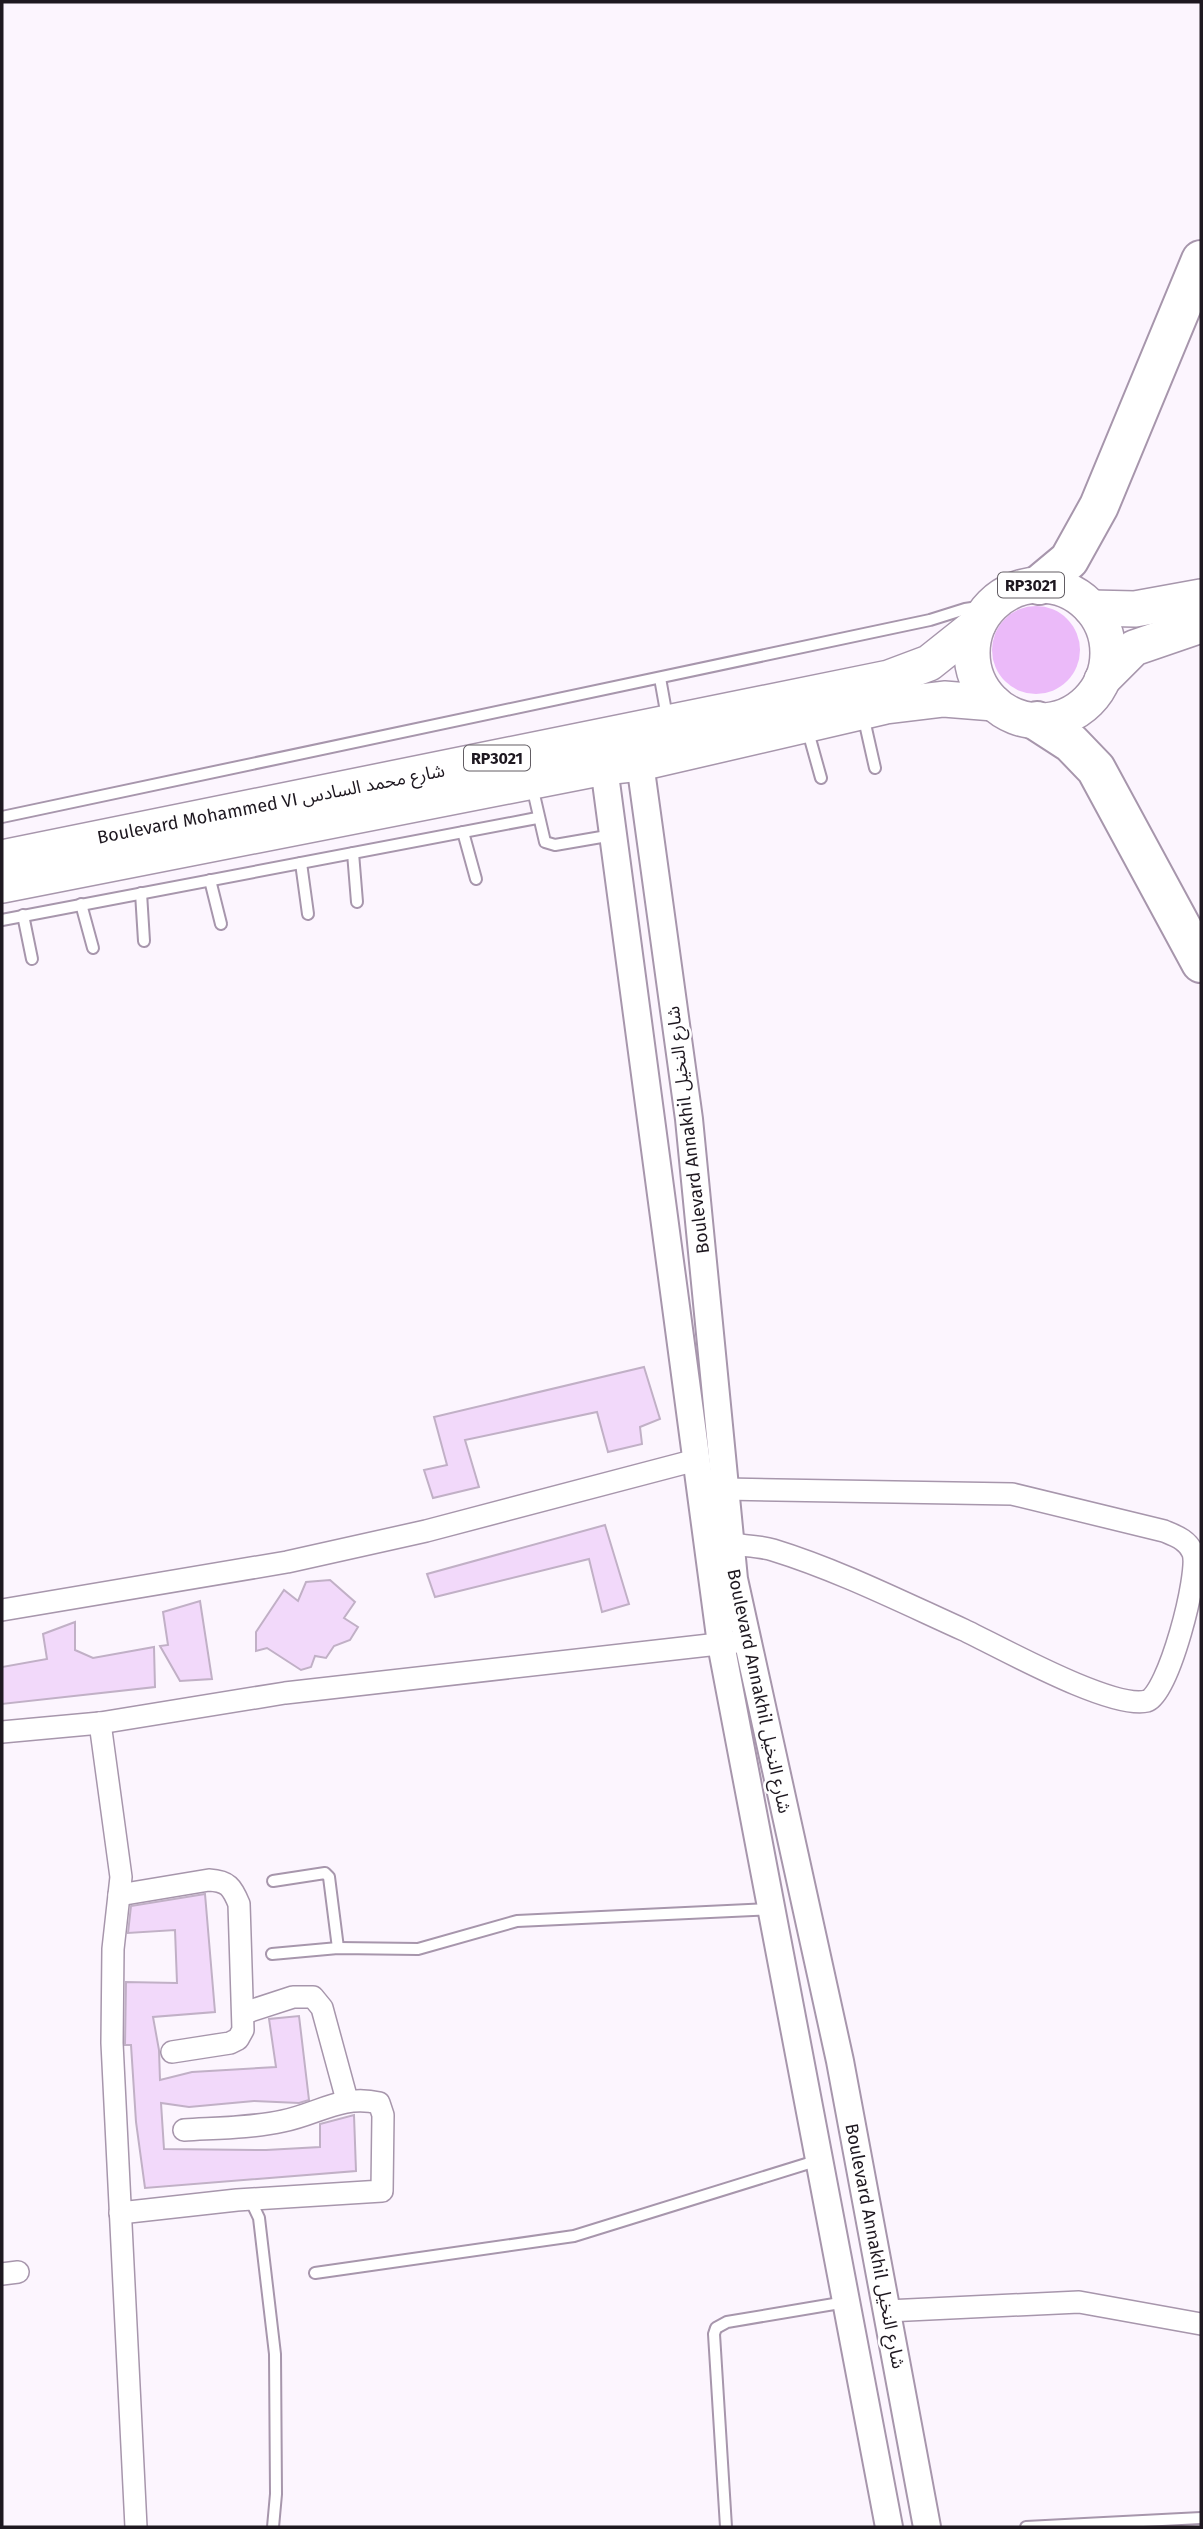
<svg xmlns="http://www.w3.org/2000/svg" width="1203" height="2529" font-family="'Fira Sans','Noto Sans Arabic',sans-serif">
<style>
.green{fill:#ebbaf9}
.building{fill:#f2d9fa;stroke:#c1b0c6;stroke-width:2}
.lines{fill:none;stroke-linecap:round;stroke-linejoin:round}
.service-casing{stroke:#a796ac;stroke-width:14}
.minor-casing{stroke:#a796ac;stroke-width:24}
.tertiary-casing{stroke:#a796ac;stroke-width:30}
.trunk-casing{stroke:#a796ac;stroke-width:38}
.motorway-casing{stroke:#a796ac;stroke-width:42}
.service{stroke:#fff;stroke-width:10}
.minor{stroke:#fff;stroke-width:21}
.tertiary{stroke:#fff;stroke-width:26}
.trunk{stroke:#fff;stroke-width:35}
.motorway{stroke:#fff;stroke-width:38}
.labels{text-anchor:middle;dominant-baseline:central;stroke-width:5;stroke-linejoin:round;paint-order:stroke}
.shield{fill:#fff;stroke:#625d63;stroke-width:2}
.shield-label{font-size:16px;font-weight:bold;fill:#1e1820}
.street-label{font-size:18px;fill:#1e1820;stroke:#fff}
</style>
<rect width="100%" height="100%" fill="#fcf5fe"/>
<circle class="green" cx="1036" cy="650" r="44"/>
<g class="building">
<path d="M644,1367L660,1419L640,1427L642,1444L608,1452L597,1412L465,1440L479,1487L433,1498L424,1470L447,1465L434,1417Z"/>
<path d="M605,1525L629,1604L602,1612L589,1559L435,1597L427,1574Z"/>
<path d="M330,1580L355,1602L344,1618L358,1627L350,1640L334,1646L326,1658L315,1656L311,1667L301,1670L267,1648L256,1651V1632L284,1590L298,1601L306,1582Z"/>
<path d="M200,1601L212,1679L180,1681L160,1646L168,1645L163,1612Z"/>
<path d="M75,1622V1650L93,1658L154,1647L155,1687L2,1704V1667L47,1659L43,1634Z"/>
<path d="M205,1894L215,2012L153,2017L159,2050L160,2080L192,2072L276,2067L269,2019L299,2016L309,2100L299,2103L254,2101L189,2107L161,2103L164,2149L266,2150L320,2147V2124L354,2115L356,2171L145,2188L136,2122L131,2045H125L126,1982L177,1983L175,1930L128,1933L131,1906Z"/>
</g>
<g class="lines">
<g class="service-casing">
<g id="service">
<path d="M660,678L667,717"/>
<path d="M863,715L875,768"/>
<path d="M807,728L821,778"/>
<path d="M532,786L545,842L555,845L613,835"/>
<path d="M2,817L930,620L965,609L991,605"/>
<path d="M463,832L476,879"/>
<path d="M353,853L357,902"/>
<path d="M301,863L308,914"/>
<path d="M210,880L221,924"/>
<path d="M141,893L144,941"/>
<path d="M81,904L93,948"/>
<path d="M23,915L32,959"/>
<path d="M2,920L537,818"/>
<path d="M273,1881L325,1873L329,1877L338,1948"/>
<path d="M272,1954L338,1948L418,1949L517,1921L772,1909"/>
<path d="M250,2199L259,2218L275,2354L276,2494L273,2527"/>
<path d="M315,2273L574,2236L819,2160"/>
<path d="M726,2527L714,2334L716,2328L727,2322L846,2302"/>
<path d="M1026,2527L1201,2518"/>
</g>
</g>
<g class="minor-casing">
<g id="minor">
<path d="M725,1489L1012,1494L1164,1531C1176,1536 1188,1540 1193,1553C1200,1574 1168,1695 1147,1701C1112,1710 1000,1647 964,1630C902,1602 838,1570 773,1550C760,1546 744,1546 731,1544"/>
<path d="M2,1610L287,1562L426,1531L696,1460"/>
<path d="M100,1723L121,1877L113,1949L112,2043L136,2527"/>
<path d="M2,1732L100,1723L285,1693L736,1642"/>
<path d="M119,1895L209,1880C228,1881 232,1887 239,1904L243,2030L238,2039L230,2043L172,2052"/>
<path d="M244,2013L293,1997H313L322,2008L347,2100"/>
<path d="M120,2213L237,2200L382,2191L383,2115L379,2103C342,2094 318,2114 283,2121C251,2128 217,2128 184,2130"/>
<path d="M2,2274L18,2272"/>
<path d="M887,2311L1079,2302L1201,2324"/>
</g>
</g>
<g class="tertiary-casing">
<g id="tertiary">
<path d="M640,763L689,1119L734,1579L840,2061L927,2527"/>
<path d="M604,767L721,1644L889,2527"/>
</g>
</g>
<g class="trunk-casing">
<g id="trunk">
<circle cx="1040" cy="653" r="68"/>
<path d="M1091,608L1135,609L1201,597"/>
<path d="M1102,680L1134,648L1201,625"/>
<path d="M2,858L889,678L929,663L978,624"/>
<path d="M2,885L604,767L640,763L886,706L944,699L994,703"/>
</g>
</g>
<g class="motorway-casing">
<g id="motorway">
<path d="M1039,585L1069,560L1099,506L1201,260"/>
<path d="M1037,721L1071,743L1096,769L1201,963"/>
</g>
</g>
<use href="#service" class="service"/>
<use href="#minor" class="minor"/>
<use href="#tertiary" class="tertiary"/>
<use href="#trunk" class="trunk"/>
<use href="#motorway" class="motorway"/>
</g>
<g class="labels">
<g class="shield">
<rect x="998" y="572.5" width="66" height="25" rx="5"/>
<rect x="464" y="745.5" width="66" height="25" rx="5"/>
</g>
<g class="shield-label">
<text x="1031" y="585">RP3021</text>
<text x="497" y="758">RP3021</text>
</g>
<g class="street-label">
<text transform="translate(271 804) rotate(-11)">Boulevard Mohammed VI شارع محمد السادس</text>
<text transform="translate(688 1130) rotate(-97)">Boulevard Annakhil شارع النخيل</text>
<text transform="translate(759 1691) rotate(78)">Boulevard Annakhil شارع النخيل</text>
<text transform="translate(875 2246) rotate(79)">Boulevard Annakhil شارع النخيل</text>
</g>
</g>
<rect width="1203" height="2529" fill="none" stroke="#1e1820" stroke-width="7"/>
</svg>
